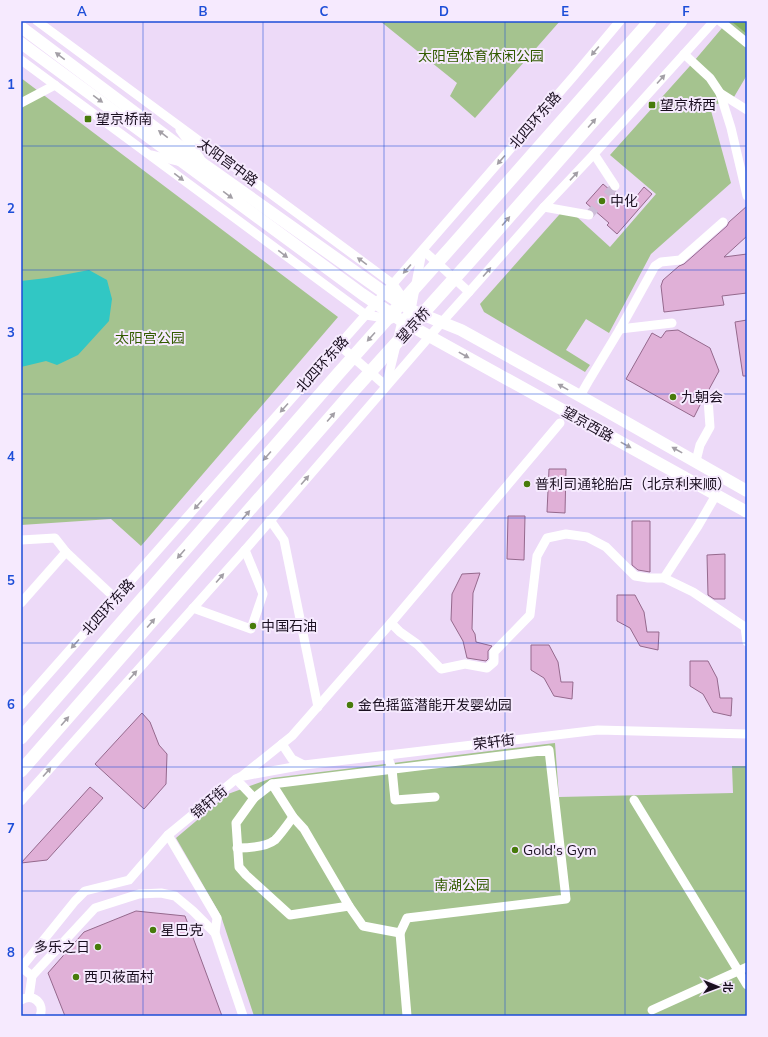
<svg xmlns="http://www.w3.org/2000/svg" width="768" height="1037" font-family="Mulish,'Noto Sans SC',sans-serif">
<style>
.green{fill:#a5c38f}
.forest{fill:#83b160}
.water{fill:#31c7c4}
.building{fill:#e0b0d7;stroke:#95698d}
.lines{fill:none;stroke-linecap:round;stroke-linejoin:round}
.minor-tunnel{stroke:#cdbcd8;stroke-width:9;stroke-dasharray:9 4.5;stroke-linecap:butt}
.minor{stroke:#fff;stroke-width:9}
.major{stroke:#fff;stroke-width:12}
.highway{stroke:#fff;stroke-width:13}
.oneway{fill:#a39fa6}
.grid{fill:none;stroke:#1d4ed8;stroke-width:1;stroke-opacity:0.55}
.poi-dot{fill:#477b0b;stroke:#f6eafe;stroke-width:1.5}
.labels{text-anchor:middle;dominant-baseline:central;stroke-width:4;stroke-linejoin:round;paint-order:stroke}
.park-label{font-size:14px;fill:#325b00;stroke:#f6eafe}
.poi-label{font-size:14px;fill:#1a0f20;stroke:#f6eafe;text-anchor:start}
.street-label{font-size:14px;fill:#1a0f20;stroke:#f6eafe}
.neatline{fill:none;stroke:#1d4ed8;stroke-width:1.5}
.grid-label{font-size:13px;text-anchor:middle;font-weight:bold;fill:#1d4ed8}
</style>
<rect width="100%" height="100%" fill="#eddaf8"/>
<g class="green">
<path d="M380,21H560L475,118L450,96L457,83Z"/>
<path d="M728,21H747V75L734,97L710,107L731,183L651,254L609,333L586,319L566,350L590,365L585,372L484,312L480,304L566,207L610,247L656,194L610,155L689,67Z"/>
<path d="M21,78L338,317L141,546L111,519L21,525Z"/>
<path d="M555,743L559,797L733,793L732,766H747V1016H254L221,916L176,838L228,794L272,778Z"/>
</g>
<path class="forest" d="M731,21H747V34Z"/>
<path class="water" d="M89,270L107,280L112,299L109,321L78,355L57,365L46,361L21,367V281L47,278Z"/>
<g class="building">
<path d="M603,184L618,197L616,198L627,208L644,187L652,194L617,234L607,225L609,223L586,203Z"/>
<path d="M747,206V236L724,257L747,254V293L722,296L724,305L664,312L661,286L663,280L679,266L684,264L727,226L729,222Z"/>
<path d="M747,320V376H743L735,322Z"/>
<path d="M678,330L710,348L719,371L707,393L703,396L702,401L694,417L626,379L652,333L661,338L666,331Z"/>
<path d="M549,469H566L565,513L547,512Z"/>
<path d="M508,516H525L524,560L507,559Z"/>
<path d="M632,521H650V572L638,570L632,565Z"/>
<path d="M725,554V599H714L708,595L707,555Z"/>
<path d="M480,573L473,593L472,629L475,634L476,642L492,646L488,651V659L486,661L467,658L463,641L451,620L452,594L462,574Z"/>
<path d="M617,595H635L644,612L647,632H659L658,650L640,646L630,628L617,621Z"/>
<path d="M531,645H549L558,662L561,682H573L572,699L554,696L544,678L531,670Z"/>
<path d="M690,661H708L717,678L720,698H732L731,716L713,712L703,694L690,686Z"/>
<path d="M142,713L150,722L159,745L167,754L166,784L144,809L95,764Z"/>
<path d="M90,787L103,798L47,860L21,863Z"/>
<path d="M136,911L185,916L222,1016H65L48,973L84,932Z"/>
</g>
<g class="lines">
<path class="minor-tunnel" d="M589,215L615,186"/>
<g class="minor">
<path d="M37,21L393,284L407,304"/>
<path d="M720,21L747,43"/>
<path d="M684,54L710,78L720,93L747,110"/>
<path d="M21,60L366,315L391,319"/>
<path d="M720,93L731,128L747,196"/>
<path d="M21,103L55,85"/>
<path d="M180,130L200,158"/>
<path d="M594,154L615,186"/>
<path d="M152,155L181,162"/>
<path d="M544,207L589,215"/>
<path d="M423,250L469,292"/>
<path d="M620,329L672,323"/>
<path d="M339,345L386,386L402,321L411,310L422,252"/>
<path d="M580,396L588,382L620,329L655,266L661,262L680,260L723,222"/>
<path d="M696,461L700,445L710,427L708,399"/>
<path d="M270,520L284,540L318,707"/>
<path d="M21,540L55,538L66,552L115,598"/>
<path d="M664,578L698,526L716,495"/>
<path d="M21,603L66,552"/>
<path d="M193,608L251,629L263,594L245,550"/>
<path d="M391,623L400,632L417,644L441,669L465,664L487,668L494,662V652L530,615L537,556L547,538L566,534L587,537L606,547L635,576L648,578H664L693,592L745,627L747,642"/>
<path d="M21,705L385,293L573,77L620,21"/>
<path d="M282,744L292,759L304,765"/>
<path d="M549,750L566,899L407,918L400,933L363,926L349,906L290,915L246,875L239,867L236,823L254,798L272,784Z"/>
<path d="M387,755L392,769L395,800L435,797"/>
<path d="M244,776L304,765L598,730L747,734"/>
<path d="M236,779L254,798"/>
<path d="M272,784L293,817L304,829L349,906"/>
<path d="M634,800L747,985"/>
<path d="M21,801L245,550L442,322L469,292L544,207L594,154L714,21"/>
<path d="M168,835L217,918L215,933L243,1016"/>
<path d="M237,848C248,848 266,847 275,840C280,835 288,824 293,817"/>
<path d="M400,933L407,1016"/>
<path d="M21,967L32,976L95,908L139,894L161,893L175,896L193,911L215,933"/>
<path d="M21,968L75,901L85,891L129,880L168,835L236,779L242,776L292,736L391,623L560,423"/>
<path d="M29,997L32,976"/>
<path d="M21,1000C33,993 45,1003 40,1016"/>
<path d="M652,1010L747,967"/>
</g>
<g class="major">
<path d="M21,27L206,166L385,293L411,310L461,330L580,396L747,491"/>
<path d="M21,43L362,294L402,321L747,512"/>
</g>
<g class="highway">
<path d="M21,738L338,374L453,245L650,21"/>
<path d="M21,771L355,389L471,260L681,21"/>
</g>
</g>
<defs><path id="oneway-solid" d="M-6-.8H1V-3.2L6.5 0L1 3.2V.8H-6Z"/></defs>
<g class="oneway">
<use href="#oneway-solid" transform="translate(595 51) rotate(130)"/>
<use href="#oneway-solid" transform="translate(60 56) rotate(-143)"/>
<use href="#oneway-solid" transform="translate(661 79) rotate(-48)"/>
<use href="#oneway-solid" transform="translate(98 99) rotate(36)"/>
<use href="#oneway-solid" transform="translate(592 123) rotate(-49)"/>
<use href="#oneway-solid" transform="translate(163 134) rotate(-143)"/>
<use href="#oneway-solid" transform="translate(501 160) rotate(131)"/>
<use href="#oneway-solid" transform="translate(574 176) rotate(-47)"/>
<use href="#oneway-solid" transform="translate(179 177) rotate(37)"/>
<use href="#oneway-solid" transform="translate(228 195) rotate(36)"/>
<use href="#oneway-solid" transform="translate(506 221) rotate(-49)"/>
<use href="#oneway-solid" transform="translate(283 254) rotate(37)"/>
<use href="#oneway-solid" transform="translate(362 261) rotate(-144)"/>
<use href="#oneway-solid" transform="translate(407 269) rotate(131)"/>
<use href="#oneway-solid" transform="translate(487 272) rotate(-49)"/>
<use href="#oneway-solid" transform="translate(371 337) rotate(132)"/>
<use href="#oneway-solid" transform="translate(464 355) rotate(29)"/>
<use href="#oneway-solid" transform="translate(563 387) rotate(-151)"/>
<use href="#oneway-solid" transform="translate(284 408) rotate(132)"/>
<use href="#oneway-solid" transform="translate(331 417) rotate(-49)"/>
<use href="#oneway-solid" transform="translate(626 445) rotate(29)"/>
<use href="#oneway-solid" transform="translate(677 450) rotate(-151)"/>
<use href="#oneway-solid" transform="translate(267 456) rotate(131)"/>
<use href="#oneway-solid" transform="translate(305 480) rotate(-49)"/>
<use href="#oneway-solid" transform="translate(198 505) rotate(132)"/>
<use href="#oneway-solid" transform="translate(246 515) rotate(-49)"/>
<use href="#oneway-solid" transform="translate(181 554) rotate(131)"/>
<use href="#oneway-solid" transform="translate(220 578) rotate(-49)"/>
<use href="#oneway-solid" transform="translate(151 623) rotate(-49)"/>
<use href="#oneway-solid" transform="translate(75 644) rotate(132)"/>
<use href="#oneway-solid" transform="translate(133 675) rotate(-48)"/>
<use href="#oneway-solid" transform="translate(65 721) rotate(-49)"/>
<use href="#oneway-solid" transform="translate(47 772) rotate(-48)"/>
</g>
<path class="grid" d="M143,21V1016M263,21V1016M384,21V1016M505,21V1016M625,21V1016M21,146H747M21,270H747M21,394H747M21,518H747M21,643H747M21,767H747M21,891H747"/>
<g class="poi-dot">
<rect x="648" y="101" width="8" height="8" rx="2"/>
<rect x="84" y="115" width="8" height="8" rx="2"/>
<circle cx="602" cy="201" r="4"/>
<circle cx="673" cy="397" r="4"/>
<circle cx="527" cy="484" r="4"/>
<circle cx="253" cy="626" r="4"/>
<circle cx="350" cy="705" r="4"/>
<circle cx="515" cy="850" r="4"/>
<circle cx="153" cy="930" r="4"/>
<circle cx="98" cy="947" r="4"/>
<circle cx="76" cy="977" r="4"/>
</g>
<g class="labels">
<g class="park-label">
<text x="481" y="56">太阳宫体育休闲公园</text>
<text x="150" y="338">太阳宫公园</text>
<text x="462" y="885">南湖公园</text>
</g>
<g class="poi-label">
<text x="660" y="105">望京桥西</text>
<text x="96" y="119">望京桥南</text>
<text x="610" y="201">中化</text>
<text x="681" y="397">九朝会</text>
<text x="535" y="484">普利司通轮胎店（北京利来顺）</text>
<text x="261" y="626">中国石油</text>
<text x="358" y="705">金色摇篮潜能开发婴幼园</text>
<text x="523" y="850">Gold's Gym</text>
<text x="161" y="930">星巴克</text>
<text x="90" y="947" text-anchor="end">多乐之日</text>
<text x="84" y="977">西贝莜面村</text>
</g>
<g class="street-label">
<text transform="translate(535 120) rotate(-49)">北四环东路</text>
<text transform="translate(228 162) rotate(36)">太阳宫中路</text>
<text transform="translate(413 325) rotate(-48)">望京桥</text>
<text transform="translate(322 364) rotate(-48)">北四环东路</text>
<text transform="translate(588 424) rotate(29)">望京西路</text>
<text transform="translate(108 607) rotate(-48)">北四环东路</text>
<text transform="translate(494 742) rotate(-7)">荣轩街</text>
<text transform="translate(209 802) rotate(-40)">锦轩街</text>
</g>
</g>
<rect width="768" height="1037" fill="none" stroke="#f6eafe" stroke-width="44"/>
<g transform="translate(718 987) rotate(91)" stroke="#f6eafe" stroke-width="3" paint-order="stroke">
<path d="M0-3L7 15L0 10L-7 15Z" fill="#1a0f20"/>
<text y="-6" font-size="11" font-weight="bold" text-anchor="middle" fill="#1a0f20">北</text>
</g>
<rect x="22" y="22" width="724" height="993" class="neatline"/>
<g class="grid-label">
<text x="82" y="16">A</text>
<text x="203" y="16">B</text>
<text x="324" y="16">C</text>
<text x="444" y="16">D</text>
<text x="565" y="16">E</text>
<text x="686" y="16">F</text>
<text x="11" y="89">1</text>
<text x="11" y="213">2</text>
<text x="11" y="337">3</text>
<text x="11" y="461">4</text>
<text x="11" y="585">5</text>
<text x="11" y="709">6</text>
<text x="11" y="833">7</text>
<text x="11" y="957">8</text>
</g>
</svg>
